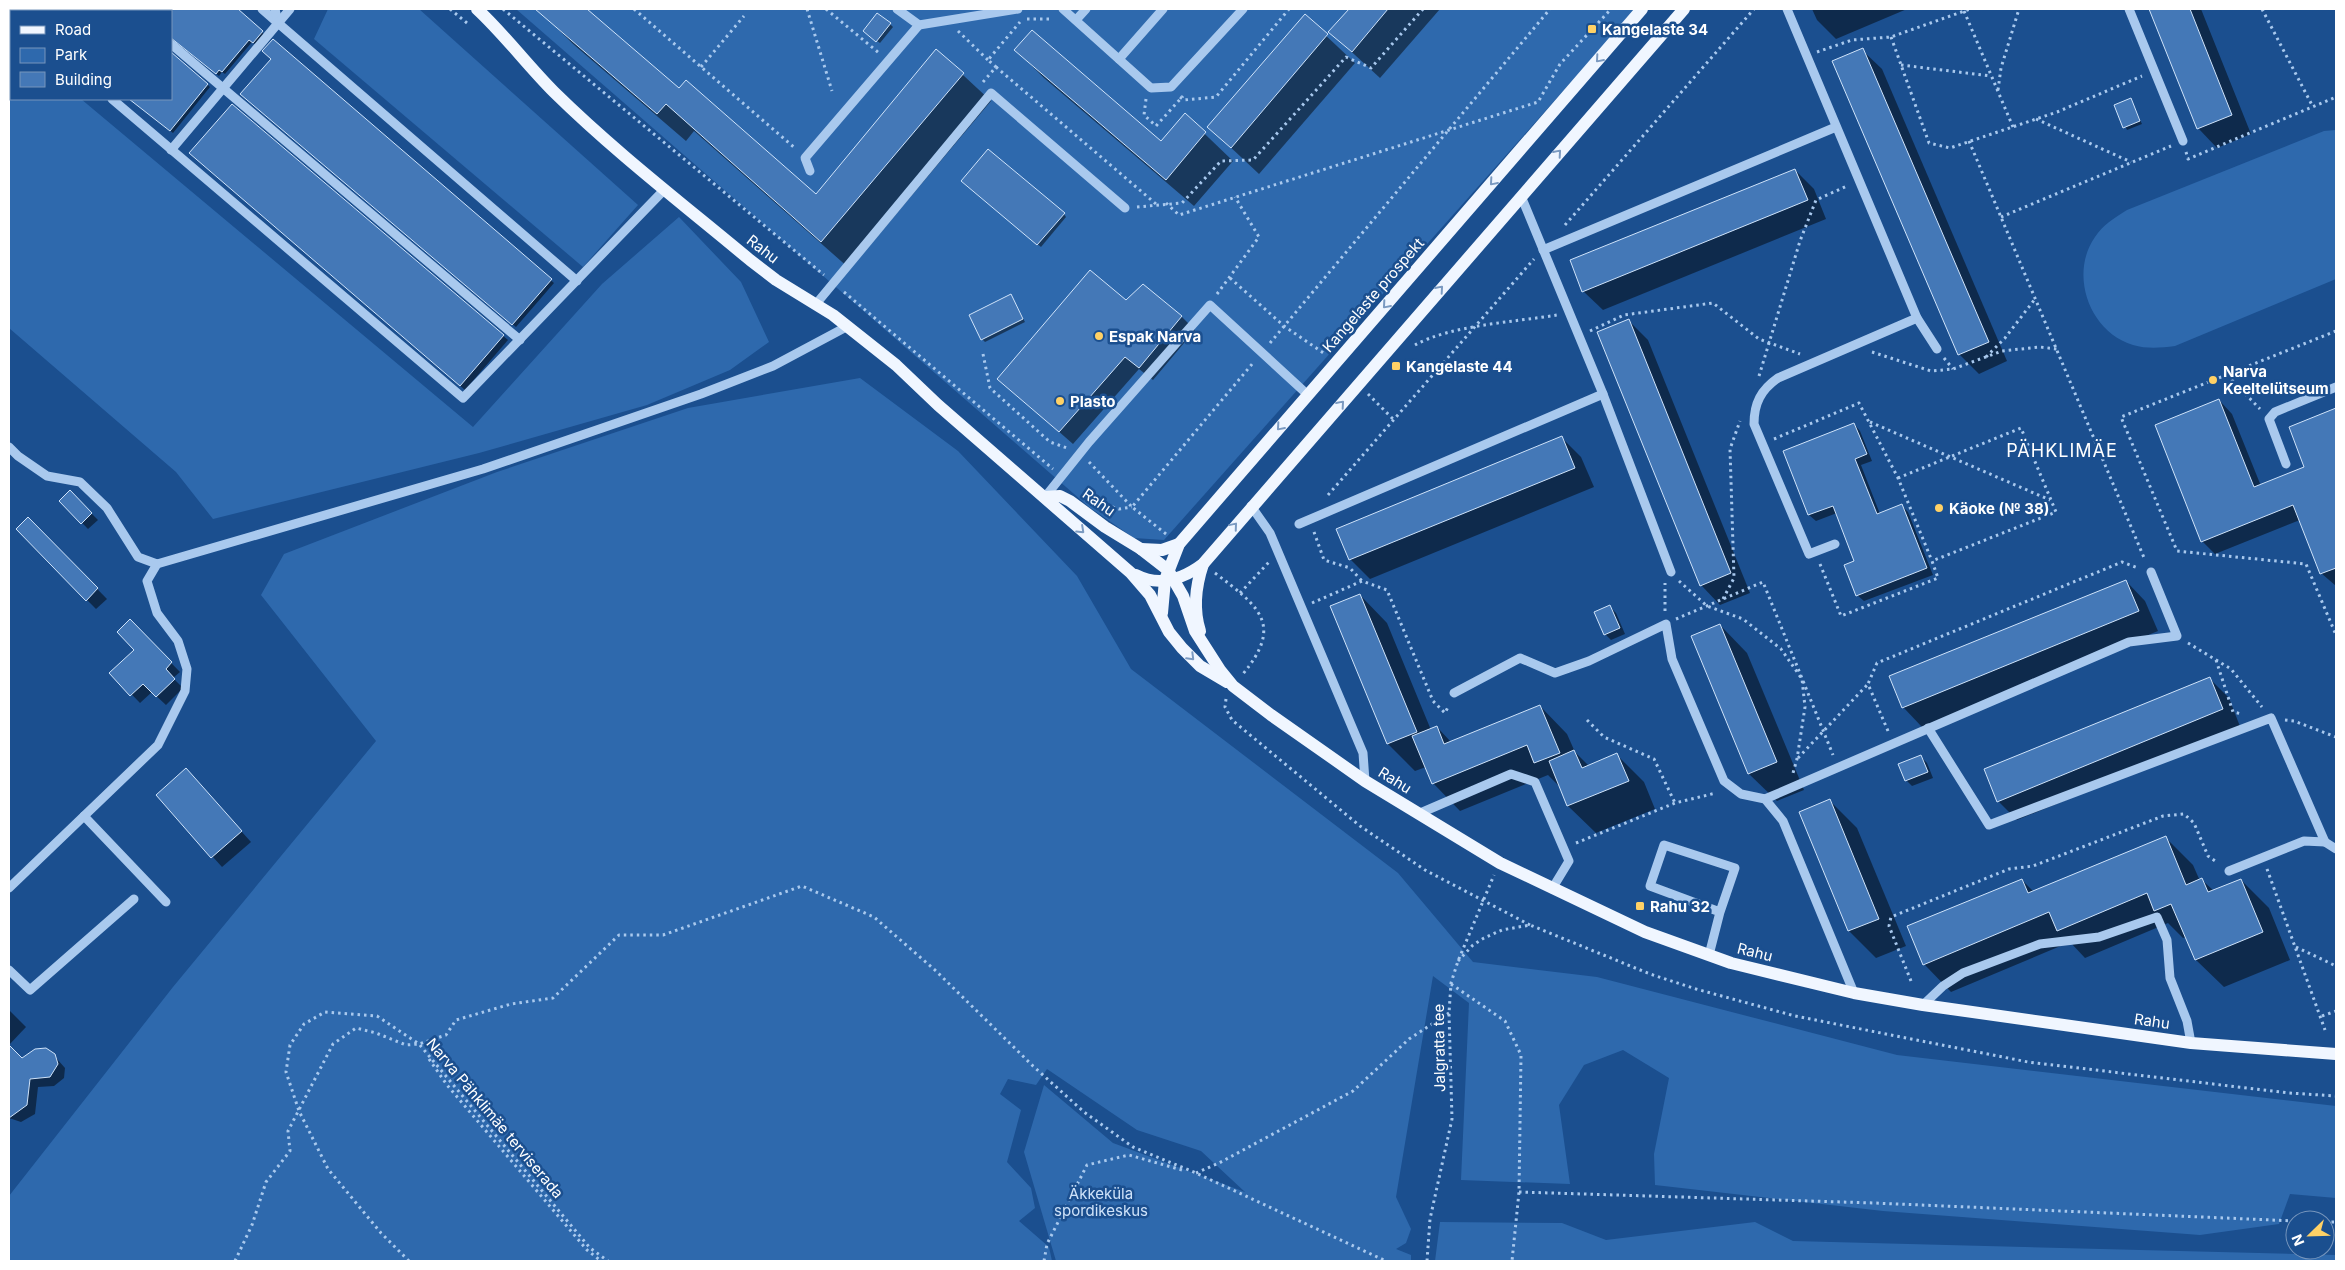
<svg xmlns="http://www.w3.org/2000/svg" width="2345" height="1270" font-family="Inter,sans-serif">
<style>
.green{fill:#2e69ad}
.shadow{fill:#0007}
.building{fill:#4478b7;stroke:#cfe3fa}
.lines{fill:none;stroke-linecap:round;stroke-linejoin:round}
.path{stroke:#a9c9ee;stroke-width:3;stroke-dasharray:2.5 4;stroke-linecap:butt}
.minor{stroke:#a9c9ee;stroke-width:9}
.major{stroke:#f0f6ff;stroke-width:12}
.oneway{stroke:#7b9ac1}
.poi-dot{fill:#ffd166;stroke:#1b4f8f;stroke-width:2}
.labels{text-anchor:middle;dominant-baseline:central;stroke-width:5;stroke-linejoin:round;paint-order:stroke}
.poi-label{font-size:15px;font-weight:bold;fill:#fff;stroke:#1b4f8f;text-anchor:start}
.street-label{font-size:15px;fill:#fff;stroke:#1b4f8f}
.park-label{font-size:15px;fill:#cfe3fa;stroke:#1b4f8f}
.quarter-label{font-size:18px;letter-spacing:1px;fill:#fff;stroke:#1b4f8f}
</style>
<rect width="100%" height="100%" fill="#1b4f8f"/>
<g class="green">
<path d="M328,9H419L638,205L583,267L314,39Z"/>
<path d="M516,9H1636L1164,540L1134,538L1089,507Z"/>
<path d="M9,39L11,41V99H81L473,427L602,284L679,217L741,282L769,342L730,370L647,405L479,453L213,519L176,472L9,328Z"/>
<path d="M2336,130V279L2175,346C2160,348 2147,349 2133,345C2089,332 2069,274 2095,237C2103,225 2114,218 2127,210L2324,131Z"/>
<path d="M860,378L958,451L1077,576L1131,669L1398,873L1473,962L1597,977L1897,1055L2336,1106V1198L2290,1194L2279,1224L2200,1235L1883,1211L1655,1185L1654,1154L1669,1078L1623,1050L1584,1065L1559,1105L1570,1184L1461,1180L1469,1003L1433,976L1396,1197L1411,1229L1406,1243L1396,1249L1411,1255V1261H1056L1024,1152L1044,1085L1113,1143L1245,1192L1201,1151L1137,1130L1047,1069L1036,1085L1008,1079L1000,1094L1021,1110L1007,1162L1031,1188L1035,1208L1019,1221L1049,1247L1052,1261H9V1196L173,987L376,741L261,595L284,554L497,472L688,408Z"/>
<path d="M1440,1222L1562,1223L1606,1240L1755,1222L1793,1241L2336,1255V1261H1435Z"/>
</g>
<g class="shadow">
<path d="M22,9H128L126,11H25Z"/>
<path d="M138,9H236L265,35L256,45L252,42L225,74L222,72L219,76L179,42L171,41V11H140Z"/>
<path d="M552,9H585L680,90L816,195L936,50L991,101L850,269L694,131L686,141L573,44L545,16Z"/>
<path d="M1350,9H1440L1380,78L1330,32Z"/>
<path d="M1812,9H1907L1836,39L1817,20Z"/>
<path d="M2150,9H2201L2251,134L2217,148L2198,128Z"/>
<path d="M1305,16L1355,63L1259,174L1209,127Z"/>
<path d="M890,24L893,27L880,43L867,34Z"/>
<path d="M273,41L554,283L516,327L245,97L273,59Z"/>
<path d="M1016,50L1161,143L1185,115L1233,161L1194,206L1044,78Z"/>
<path d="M1862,50L1882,69L2007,361L1979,374L1959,354Z"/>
<path d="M207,84L210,87L173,133L132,99H171Z"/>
<path d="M2130,100L2142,124L2127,130L2116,106Z"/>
<path d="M232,106L508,340L465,390L196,158Z"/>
<path d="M1795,170L1814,189L1826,219L1603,310L1583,291Z"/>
<path d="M965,184L1064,214L1066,217L1041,247Z"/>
<path d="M1011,296L1025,322L985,342L982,339Z"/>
<path d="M1126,302L1182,317L1195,330L1153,380L1139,369L1073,444L999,379Z"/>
<path d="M1629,321L1648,340L1750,593L1720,605L1701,585Z"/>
<path d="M2219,400L2232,414L2261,486L2306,468L2290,428L2336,410V586L2321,573L2300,520L2215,554L2202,541Z"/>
<path d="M1854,424L1860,431L1872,461L1861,465L1880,514L1902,506L1908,512L1933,575L1864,601L1857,595L1856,562L1837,513L1816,521L1809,515L1785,452Z"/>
<path d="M1562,438L1581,457L1594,487L1370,579L1350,559Z"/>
<path d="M70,492L98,520L88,529L61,501Z"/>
<path d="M28,518L107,599L96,609L17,529Z"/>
<path d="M2126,581L2145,601L2158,631L1922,727L1903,707Z"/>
<path d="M1360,595L1387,623L1431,730L1437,727L1451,742L1540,706L1567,734L1575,752L1589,766L1617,755L1644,782L1655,809L1596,833L1568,806L1562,789L1548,775L1460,811L1433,783L1426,767L1415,771L1388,744Z"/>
<path d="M1610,607L1616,613L1625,634L1611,640L1605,634Z"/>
<path d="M130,621L180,672L173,678L183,688L166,705L152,692L140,703L111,673L136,650Z"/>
<path d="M1720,625L1747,653L1804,790L1777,801L1749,774L1693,636Z"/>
<path d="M2210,679L2229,698L2241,729L2017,820L1998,801Z"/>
<path d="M1921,757L1927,763L1933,778L1912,786L1906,780Z"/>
<path d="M186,770L251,842L222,867L157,795Z"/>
<path d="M1830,801L1857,828L1906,946L1876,958L1849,931Z"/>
<path d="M2165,837L2193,865L2200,881L2202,880L2214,891L2241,880L2269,908L2290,960L2224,987L2196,960L2186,937L2183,938L2168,923L2085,958L2070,942L1951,992L1924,964L2022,880L2034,892Z"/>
<path d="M9,1010L26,1027L9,1045Z"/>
<path d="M9,1047L22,1060L50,1051L65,1068L64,1078L54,1086L38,1087L35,1114L21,1122L9,1118Z"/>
</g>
<g class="building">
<path d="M171,9H238L263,31L253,43L249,40L222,72L219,70L216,74L171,38Z"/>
<path d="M535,9H587L679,88L686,80L816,194L936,49L964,73L821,242L666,104L657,114Z"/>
<path d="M1349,9H1388L1352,52L1328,32Z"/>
<path d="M2149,9H2190L2232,115L2197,129Z"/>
<path d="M877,13L891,23L876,42L863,31Z"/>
<path d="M1305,14L1328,34L1231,148L1207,127Z"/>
<path d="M1032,30L1161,141L1185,113L1206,132L1166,180L1014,50Z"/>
<path d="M273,39L552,279L512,325L240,94L271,59L262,51Z"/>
<path d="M1863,48L1989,342L1958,355L1832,61Z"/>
<path d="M171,52L208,84L170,131L129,99H171Z"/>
<path d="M2131,98L2140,121L2123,128L2114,105Z"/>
<path d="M232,104L504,335L460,386L189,153Z"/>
<path d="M988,149L1065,213L1037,245L961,181Z"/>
<path d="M1795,169L1808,200L1582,292L1570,260Z"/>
<path d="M1090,270L1126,300L1143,284L1182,316L1139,368L1125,357L1059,432L997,379Z"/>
<path d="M1011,294L1023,319L981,340L969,315Z"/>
<path d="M1629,319L1731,573L1700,586L1597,332Z"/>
<path d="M2219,399L2254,487L2304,467L2289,427L2336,408V568L2320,574L2293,505L2201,542L2155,425Z"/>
<path d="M1854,423L1867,454L1855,459L1877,514L1902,504L1927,568L1856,596L1844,565L1854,561L1833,506L1808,515L1783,451Z"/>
<path d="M1562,436L1575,468L1349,560L1336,529Z"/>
<path d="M70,490L92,513L81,524L59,501Z"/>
<path d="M28,517L98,588L86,601L16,529Z"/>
<path d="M2126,580L2139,611L1902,708L1889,676Z"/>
<path d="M1360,594L1417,732L1387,744L1330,606Z"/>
<path d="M1610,605L1620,628L1604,635L1594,612Z"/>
<path d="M130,619L172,662L166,669L175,679L156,697L143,684L130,696L109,673L134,650L117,632Z"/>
<path d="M1720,624L1777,762L1748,774L1691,636Z"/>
<path d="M2210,677L2223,709L1997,802L1984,769Z"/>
<path d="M1540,705L1560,753L1534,763L1527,745L1432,784L1412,736L1437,726L1444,744Z"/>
<path d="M1574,750L1582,768L1617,753L1629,781L1567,806L1549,761Z"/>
<path d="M1921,755L1928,772L1905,781L1898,764Z"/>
<path d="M186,768L242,831L211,858L156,795Z"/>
<path d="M1830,799L1879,919L1848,931L1799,812Z"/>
<path d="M2166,836L2186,885L2202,878L2208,892L2241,879L2263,932L2195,960L2171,904L2154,911L2147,893L2057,931L2049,912L1923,965L1907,926L2022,879L2028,893Z"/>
<path d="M9,1045L22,1058L35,1049L46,1048L55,1054L58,1064L50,1077L30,1079L27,1105L9,1118Z"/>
</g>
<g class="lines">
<g class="path">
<path d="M450,9L467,23"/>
<path d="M503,9L824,275"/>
<path d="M634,9L796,149"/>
<path d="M807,9L832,91"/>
<path d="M826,9L879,53"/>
<path d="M2262,9L2313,107"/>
<path d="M1964,11L2013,127"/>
<path d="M1027,19H1053"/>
<path d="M958,31L988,60"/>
<path d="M1891,37L1929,143L1950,148L2057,112L2142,76"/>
<path d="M1817,52L1852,40L1891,37L1970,9"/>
<path d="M1901,65L1991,76"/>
<path d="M701,67L744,16"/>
<path d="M996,67L1156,204"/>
<path d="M983,82L996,67L988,60L1020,22"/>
<path d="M1998,90L2001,68L2019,9"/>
<path d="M1180,97L1184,100L1216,97L1289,9"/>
<path d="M1146,99L1144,115L1156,126L1183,96"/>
<path d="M2036,119L2131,162"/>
<path d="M1969,141L2145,560"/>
<path d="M2186,152L2188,159L2336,97"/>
<path d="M1166,203L1179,215L1538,102L1560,64L1611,9"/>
<path d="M1137,207L1182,203L1221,161L1253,160L1346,57L1371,68L1423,9"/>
<path d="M2001,217L2171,146"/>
<path d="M1565,225L1754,9"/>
<path d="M1230,278L1284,326L1325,354"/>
<path d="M844,292L1053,469"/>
<path d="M1217,294L1259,237L1235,197"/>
<path d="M1590,331L1624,315L1713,303L1759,339L1800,354"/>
<path d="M2336,331L2121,417L2177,551L2306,564L2336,635"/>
<path d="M1270,343L1550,9"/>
<path d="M1415,345C1451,325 1515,322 1557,315"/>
<path d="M1872,352L1931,371L1953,369L2002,351L2040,347L2057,349"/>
<path d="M983,354L990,388L1050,442L1067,448"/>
<path d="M1986,357L2005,338L2035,299"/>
<path d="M1944,358L1953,369"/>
<path d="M2227,375L2260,409"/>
<path d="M1759,376L1800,241L1816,200L1847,186"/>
<path d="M1368,394L1394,420"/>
<path d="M1870,422L2050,500"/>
<path d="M1774,439L1859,403L1898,478L1932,561"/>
<path d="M1089,462L1131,506"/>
<path d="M1328,495L1534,259"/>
<path d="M1100,503L1119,509L1132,507"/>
<path d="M1314,532L1324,560L1350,568L1362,581"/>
<path d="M1166,534L1132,507L1253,363"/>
<path d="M1820,564L1841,616L1938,578L1932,561L2056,512L2021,428L1898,478"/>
<path d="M1215,573C1258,606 1285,624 1242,675"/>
<path d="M1679,581L1707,606L1743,619L1781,649L1802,679L1805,707L1797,759L1793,773"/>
<path d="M1240,593L1269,562"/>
<path d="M1723,599L1734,578L1730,449L1740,421"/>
<path d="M1312,603L1362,581L1387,590L1433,701L1445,713L1449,705"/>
<path d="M1665,611V583"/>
<path d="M1676,619L1763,582L1833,755"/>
<path d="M2188,643L2231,669L2262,707"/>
<path d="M2216,660L2233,712L2242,714"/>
<path d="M1226,699L1225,707L1232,720L1360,826L1425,870L1530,925"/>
<path d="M1587,720L1604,737L1654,759L1675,803"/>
<path d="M2285,720L2294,721L2336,737"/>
<path d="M1888,731L1868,684L1877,663L2122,562L2138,568"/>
<path d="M1798,758L1868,684"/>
<path d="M1576,843L1675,803L1716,793"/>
<path d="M2267,869L2325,1030"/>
<path d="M2296,947L2336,966"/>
<path d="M1458,961L1473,945L1484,938L1502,930L1530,925L1650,974L1696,989L1795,1016L2028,1062L2289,1093L2336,1096"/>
<path d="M1911,981L1889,926L1891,917L2009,869L2033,866L2163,816L2184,814L2194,823L2208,856L2218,863"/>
<path d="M1451,984L1505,1021L1521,1055L1519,1192L1512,1261"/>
<path d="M2322,1016L2336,1011"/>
<path d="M429,1059L447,1085L587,1250L601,1261"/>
<path d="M1196,1173L1219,1163L1353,1091L1409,1039L1449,1013"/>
<path d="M1519,1192L1874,1203L2295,1221"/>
<path d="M2325,1222H2336"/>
<path d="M235,1261L252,1225L266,1182L290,1151L288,1131L333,1044L356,1028L376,1033L406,1045L419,1044L446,1035L456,1020L511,1004L553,998L619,935H663L802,886L874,917L936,971L1033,1066L1084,1112L1133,1147L1196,1173L1386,1261"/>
<path d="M409,1261L381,1233L328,1169L299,1111L286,1072L290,1045L304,1024L325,1012L377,1016L419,1044L590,1248L608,1261"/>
<path d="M1044,1261L1047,1244L1087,1165L1129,1155L1182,1170"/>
<path d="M1427,1261L1430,1219L1452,1119L1449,1013L1451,983L1458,961L1494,875"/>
</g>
<g class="minor">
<path d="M130,9L133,11"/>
<path d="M262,9L278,23"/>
<path d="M275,9L278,23L577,281"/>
<path d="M1063,9L1151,88L1171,87L1243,9"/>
<path d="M1787,9L1917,318L1937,349"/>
<path d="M2129,9L2183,141"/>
<path d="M9,10L11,12"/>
<path d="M1076,20L1086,9"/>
<path d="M919,25L1018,9"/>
<path d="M171,44L520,340"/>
<path d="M1119,59L1163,9"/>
<path d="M112,99L463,398L665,189"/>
<path d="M171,150L290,9"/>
<path d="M810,171L805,158L919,25L897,9"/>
<path d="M1521,196L1603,394L1671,572"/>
<path d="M1543,250L1836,127"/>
<path d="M816,304L991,93L1125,208"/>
<path d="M9,447L18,456L47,476L80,482L107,508L138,557L157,564L483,469L701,394L773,366L848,326"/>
<path d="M2286,464L2269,419L2275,412L2336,387"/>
<path d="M1045,497L1089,442L1210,305L1308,395"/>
<path d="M1251,506L1270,533L1363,753L1365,781"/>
<path d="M1299,524L1603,394"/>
<path d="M1835,544L1809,554L1754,424C1754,403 1761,390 1778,378L1917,318"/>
<path d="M1454,693L1520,658L1555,673L1589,661L1666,624L1672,659L1724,781L1741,794L1765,799L1783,821L1854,993"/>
<path d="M1928,728L1989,825L2271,718L2325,842"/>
<path d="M1765,799L2129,642L2177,636L2151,572"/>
<path d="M1418,814L1511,774L1535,782L1569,861L1552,889"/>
<path d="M84,816L166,902"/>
<path d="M2229,871L2304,841L2325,842L2336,849"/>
<path d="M9,888L158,745L185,691L187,669L178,641L157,613L147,581L157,564"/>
<path d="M1709,955L1720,912L1735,868L1664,845L1650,886L1720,912"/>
<path d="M9,970L30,990L134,899"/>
<path d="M1923,1005L1943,986L1963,973L2040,944L2099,937L2157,917L2167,940L2170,978L2187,1021L2191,1043"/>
</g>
<g class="major">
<path d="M477,9C505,35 527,65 554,92C615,152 684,205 750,260L776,280L833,315L896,365L938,405L1131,573L1150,595L1169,632L1182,648L1200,666L1227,682"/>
<path d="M1045,497L1060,496L1070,501L1105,527L1141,549L1168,570L1183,596L1195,631L1220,670L1233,686L1271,715L1365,781L1500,863L1645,932L1731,963L1854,993L1923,1005L2191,1043L2336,1054"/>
<path d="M1141,549L1162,550L1179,544"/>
<path d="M1136,575C1159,587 1183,579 1203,564L1684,9"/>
<path d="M1162,613L1165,580L1179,544L1642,9"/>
<path d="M1200,631C1193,609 1196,585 1203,564"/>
</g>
</g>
<defs><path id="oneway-chevron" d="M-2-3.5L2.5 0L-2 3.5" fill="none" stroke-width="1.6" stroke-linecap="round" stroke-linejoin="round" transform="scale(1.25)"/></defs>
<g class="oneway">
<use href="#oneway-chevron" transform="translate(1599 59) rotate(131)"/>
<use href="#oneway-chevron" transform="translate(1558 153) rotate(-49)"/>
<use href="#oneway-chevron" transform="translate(1493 182) rotate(131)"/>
<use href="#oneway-chevron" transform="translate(1440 289) rotate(-49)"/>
<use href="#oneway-chevron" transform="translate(1386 305) rotate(131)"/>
<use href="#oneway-chevron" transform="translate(1341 404) rotate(-49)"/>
<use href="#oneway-chevron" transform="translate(1280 427) rotate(131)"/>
<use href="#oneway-chevron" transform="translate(1234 526) rotate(-50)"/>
<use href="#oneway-chevron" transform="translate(1081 530) rotate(43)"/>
<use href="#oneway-chevron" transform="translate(1191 657) rotate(45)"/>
</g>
<g class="poi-dot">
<rect x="1587" y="24" width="10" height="10" rx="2.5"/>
<circle cx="1099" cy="336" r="5"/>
<rect x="1391" y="361" width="10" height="10" rx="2.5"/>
<circle cx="2213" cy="380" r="5"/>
<circle cx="1060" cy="401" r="5"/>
<circle cx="1939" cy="508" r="5"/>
<rect x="1635" y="901" width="10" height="10" rx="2.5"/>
</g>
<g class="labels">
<g class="poi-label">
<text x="1602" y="29">Kangelaste 34</text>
<text x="1109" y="336">Espak Narva</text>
<text x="1406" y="366">Kangelaste 44</text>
<text x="2223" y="371">Narva<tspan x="2223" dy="17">Keeltelütseum</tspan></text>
<text x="1070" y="401">Plasto</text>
<text x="1949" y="508">Käoke (№ 38)</text>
<text x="1650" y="906">Rahu 32</text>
</g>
<g class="street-label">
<text transform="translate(763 249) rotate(38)">Rahu</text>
<text transform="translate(1373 295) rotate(-49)">Kangelaste prospekt</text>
<text transform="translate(1099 502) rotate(35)">Rahu</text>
<text transform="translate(1395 780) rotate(32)">Rahu</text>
<text transform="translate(1755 952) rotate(14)">Rahu</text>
<text transform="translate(2152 1021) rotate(8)">Rahu</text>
<text transform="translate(1439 1048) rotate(-91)">Jalgratta tee</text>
<text transform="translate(495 1118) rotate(50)">Narva Pähklimäe terviserada</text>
</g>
<g class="park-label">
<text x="1101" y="1193">Äkkeküla<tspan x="1101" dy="17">spordikeskus</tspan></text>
</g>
<g class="quarter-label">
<text x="2062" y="450">PÄHKLIMÄE</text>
</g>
</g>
<rect width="2345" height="1270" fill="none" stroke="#ffffff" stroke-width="20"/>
<rect x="10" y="10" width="162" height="90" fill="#1b4f8f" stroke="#7695bc"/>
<rect x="20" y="26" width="25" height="8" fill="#f0f6ff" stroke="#7695bc"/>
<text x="55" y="35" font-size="15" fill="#ffffff">Road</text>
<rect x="20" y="48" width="25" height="15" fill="#2e69ad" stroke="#7695bc"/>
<text x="55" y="60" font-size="15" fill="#ffffff">Park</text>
<rect x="20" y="72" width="25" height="15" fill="#4478b7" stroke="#7695bc"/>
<text x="55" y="85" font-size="15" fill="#ffffff">Building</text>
<g transform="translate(2310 1235) rotate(247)"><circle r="24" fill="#1b4f8f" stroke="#7695bc"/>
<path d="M0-4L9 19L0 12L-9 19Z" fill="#ffd166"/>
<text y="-8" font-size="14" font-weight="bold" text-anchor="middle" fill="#ffffff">N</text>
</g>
</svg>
